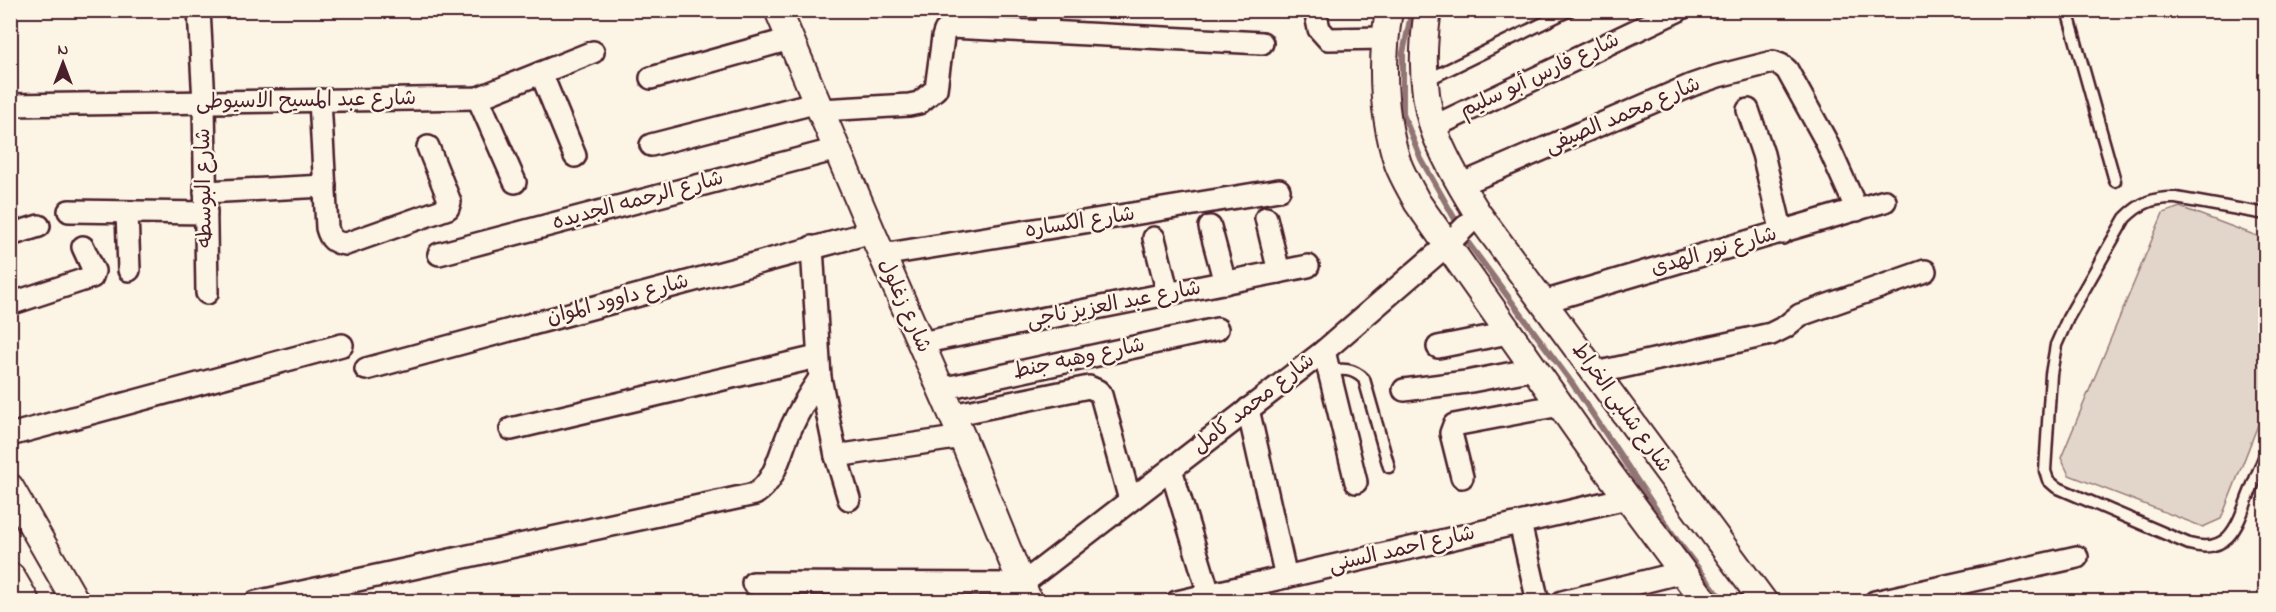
<svg xmlns="http://www.w3.org/2000/svg" width="2276" height="612" font-family="'Indie Flower','Playpen Sans Arabic',sans-serif">
<style>
.green{fill:#e2d5ca;stroke:#967a7a;stroke-width:1.5}
.lines{fill:none;stroke-linecap:round;stroke-linejoin:round}
.stream{stroke:#917474;stroke-width:6}
.service-casing{stroke:#4a1f2b;stroke-width:15}
.minor-casing{stroke:#4a1f2b;stroke-width:26}
.tertiary-casing{stroke:#4a1f2b;stroke-width:30}
.secondary-casing{stroke:#4a1f2b;stroke-width:34}
.service{stroke:#fcf5e5;stroke-width:10}
.minor{stroke:#fcf5e5;stroke-width:21}
.tertiary{stroke:#fcf5e5;stroke-width:26}
.secondary{stroke:#fcf5e5;stroke-width:30}
.labels{text-anchor:middle;dominant-baseline:central;stroke-width:5;stroke-linejoin:round;paint-order:stroke}
.street-label{font-size:21px;fill:#4a1f2b;stroke:#fcf5e5}
</style>
<rect width="100%" height="100%" fill="#fcf5e5"/>
<filter id="ink" filterUnits="userSpaceOnUse"><feTurbulence type="fractalNoise" baseFrequency=".0167" numOctaves="2"/><feDisplacementMap in="SourceGraphic" scale="12" xChannelSelector="R" yChannelSelector="G"/><feConvolveMatrix kernelMatrix="1 2 1 2 8 2 1 2 1" color-interpolation-filters="sRGB"/></filter>
<g filter="url(#ink)">
<path class="green" d="M2180,207L2265,239V407L2221,519L2203,527L2069,475L2061,458L2163,213Z"/>
<g class="lines">
<path class="stream" d="M1412,10L1403,53V114L1421,159L1469,244L1572,383L1676,539L1724,602"/>
<g class="service-casing">
<g id="service">
<path d="M2067,10L2115,181"/>
<path d="M1425,81L1570,10"/>
<path d="M2266,214L2176,198C2154,197 2140,203 2125,218L2068,318L2056,345L2051,374L2045,471L2048,480L2056,487L2189,544C2228,555 2237,527 2248,497C2254,482 2260,467 2266,453"/>
<path d="M1329,371C1343,369 1353,368 1364,379L1389,467"/>
</g>
</g>
<g class="minor-casing">
<g id="minor">
<path d="M199,10L204,102L207,293"/>
<path d="M1315,10L1319,29L1328,39L1385,38"/>
<path d="M1047,31L1048,10"/>
<path d="M541,73L575,156"/>
<path d="M651,78L790,39"/>
<path d="M478,98L515,182"/>
<path d="M320,100L327,228C330,239 334,243 346,244L448,208L450,202L428,147"/>
<path d="M10,105L478,98L593,52"/>
<path d="M821,110L909,105L919,103L936,89L943,37L945,31L950,27L1262,43"/>
<path d="M1748,110L1763,154L1782,233"/>
<path d="M1433,127L1679,10"/>
<path d="M651,145L818,102"/>
<path d="M1460,185L1692,85L1718,76L1773,62L1781,65L1787,70L1825,139L1857,210"/>
<path d="M205,192L325,186"/>
<path d="M69,211L206,213"/>
<path d="M127,212L129,270"/>
<path d="M1266,218L1279,272"/>
<path d="M1210,227L1225,283"/>
<path d="M10,235L39,226"/>
<path d="M1154,238L1168,294"/>
<path d="M812,247L820,378L836,456L849,499"/>
<path d="M439,254L837,149"/>
<path d="M882,255L1279,190"/>
<path d="M1543,302L1885,201"/>
<path d="M10,304L92,277L94,271L83,247"/>
<path d="M920,343L1308,266"/>
<path d="M1438,347L1508,333"/>
<path d="M1324,351L1356,482"/>
<path d="M366,369L872,232"/>
<path d="M1595,373L1771,334L1785,327L1800,315L1925,271"/>
<path d="M941,389L1217,329"/>
<path d="M1404,390L1466,382L1534,369"/>
<path d="M1248,409L1286,577"/>
<path d="M952,415L1089,387L1098,391L1101,395L1130,500"/>
<path d="M511,429L817,357"/>
<path d="M10,435L342,345"/>
<path d="M836,456L962,437"/>
<path d="M1171,469L1209,594"/>
<path d="M1462,477L1451,433L1454,425L1560,405"/>
<path d="M1520,523L1538,602"/>
<path d="M753,583L1022,584L1324,351L1447,245L1478,214"/>
<path d="M256,602L755,494C777,480 780,450 791,428C799,410 809,394 820,378"/>
<path d="M1177,602L1627,498"/>
<path d="M1562,602L1683,572"/>
<path d="M1875,602L2077,557"/>
</g>
</g>
<g class="tertiary-casing">
<g id="tertiary">
<path d="M778,10L872,232L962,437L1029,602"/>
<path d="M1389,10C1381,61 1382,115 1398,164C1403,177 1411,190 1417,202L1589,446L1705,602"/>
<path d="M1428,10C1422,48 1422,90 1433,127C1442,154 1463,190 1478,214L1764,602"/>
<path d="M10,487L76,602"/>
</g>
</g>
<g class="secondary-casing">
<path id="secondary" d="M10,578L24,602"/>
</g>
<use href="#service" class="service"/>
<use href="#minor" class="minor"/>
<use href="#tertiary" class="tertiary"/>
<use href="#secondary" class="secondary"/>
</g>
</g>
<g class="labels">
<g class="street-label">
<text transform="translate(1540 76) rotate(-25)">شارع فارس أبو سليم</text>
<text transform="translate(306 101) rotate(-1)">شارع عبد المسيح الاسيوطى</text>
<text transform="translate(1623 116) rotate(-23)">شارع محمد الصيفى</text>
<text transform="translate(205 188) rotate(-91)">شارع البوسطه</text>
<text transform="translate(638 201) rotate(-15)">شارع الرحمه الجديده</text>
<text transform="translate(1080 223) rotate(-9)">شارع الكساره</text>
<text transform="translate(1714 252) rotate(-16)">شارع نور الهدى</text>
<text transform="translate(618 300) rotate(-15)">شارع داوود الموان</text>
<text transform="translate(1114 305) rotate(-11)">شارع عبد العزيز ناجى</text>
<text transform="translate(904 306) rotate(66)">شارع زغلول</text>
<text transform="translate(1079 359) rotate(-12)">شارع وهبه جنط</text>
<text transform="translate(1254 404) rotate(-38)">شارع محمد كامل</text>
<text transform="translate(1621 408) rotate(54)">شارع شلبى الخراط</text>
<text transform="translate(1402 550) rotate(-13)">شارع احمد السنى</text>
</g>
</g>
<rect width="2276" height="612" fill="none" stroke="#fcf5e5" stroke-width="36"/>
<rect x="18" y="18" width="2240" height="576" fill="none" stroke="#4a1f2b" stroke-width="2" filter="url(#ink)"/>
<g transform="translate(63 63)" stroke="#fcf5e5" stroke-width="4.5" paint-order="stroke">
<path d="M0-4.5L10 22L0 15L-10 22Z" fill="#4a1f2b"/>
<text y="-9" font-size="16" font-weight="bold" text-anchor="middle" fill="#4a1f2b">N</text>
</g>
</svg>
